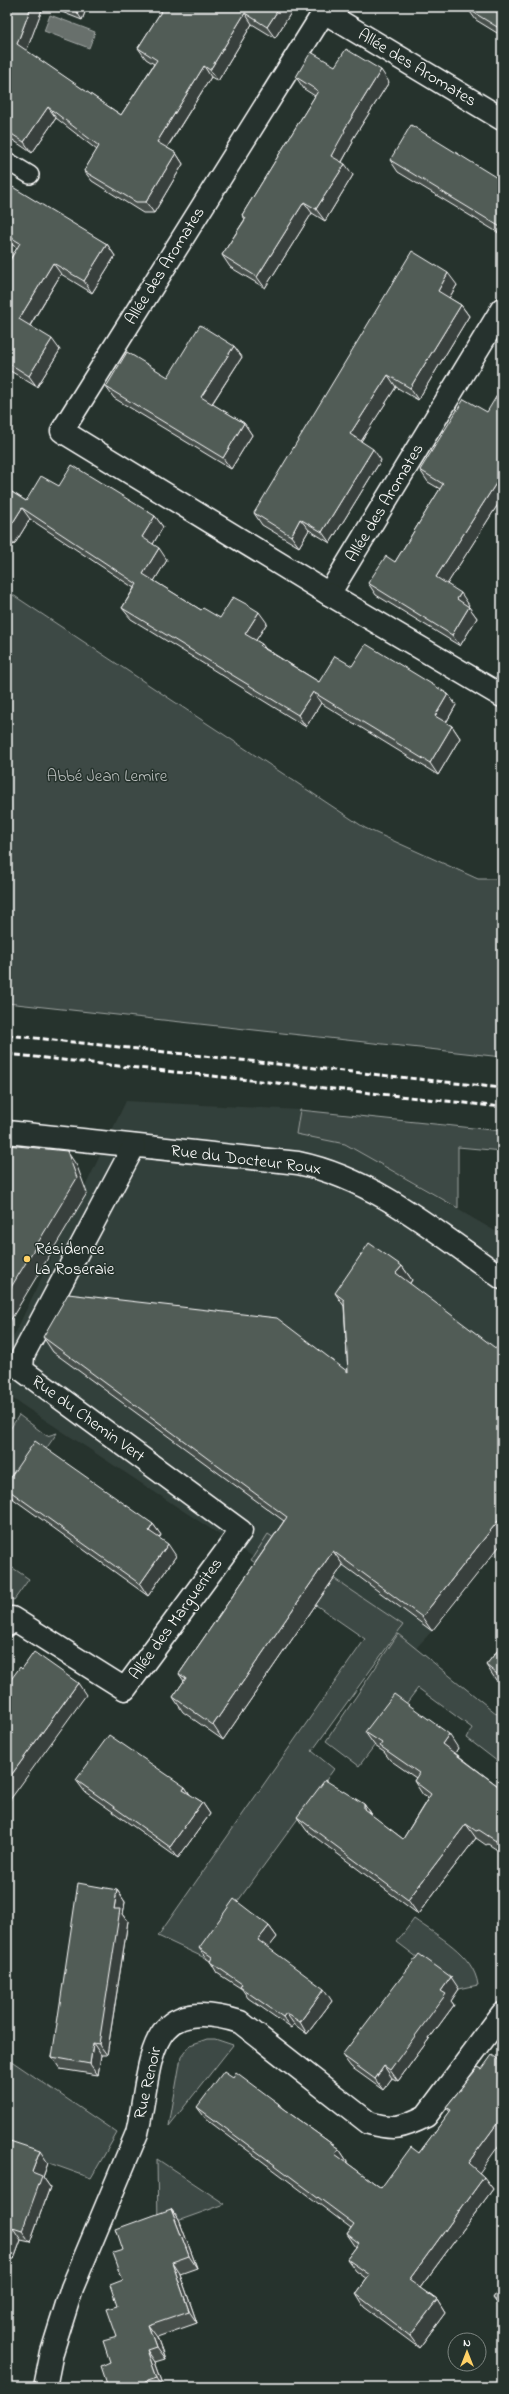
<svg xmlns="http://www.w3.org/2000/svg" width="509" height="2394" font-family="'Indie Flower',sans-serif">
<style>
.built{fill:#333f3a}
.green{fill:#3e4944;stroke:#9ea4a2}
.water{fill:#67706c;stroke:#a4a9a7}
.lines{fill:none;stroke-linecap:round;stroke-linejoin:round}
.service-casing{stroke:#fff;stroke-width:20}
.minor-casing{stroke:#fff;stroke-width:25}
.service{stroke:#26332d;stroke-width:17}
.minor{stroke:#26332d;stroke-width:22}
.rail{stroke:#fff;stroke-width:3;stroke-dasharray:6 3;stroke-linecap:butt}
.wall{fill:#464f4b;stroke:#fff}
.shaded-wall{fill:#39403d;stroke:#fff}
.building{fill:#515c57;stroke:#fff}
.poi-dot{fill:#ffd166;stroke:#26332d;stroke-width:1.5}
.labels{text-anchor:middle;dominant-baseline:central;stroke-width:3;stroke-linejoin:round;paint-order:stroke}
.street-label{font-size:17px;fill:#fff;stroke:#26332d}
.park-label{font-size:17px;fill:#bbbfbe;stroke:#26332d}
.poi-label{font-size:17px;fill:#fff;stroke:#26332d;text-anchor:start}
</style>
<rect width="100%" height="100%" fill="#26332d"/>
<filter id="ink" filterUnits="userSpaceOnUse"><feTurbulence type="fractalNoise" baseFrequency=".025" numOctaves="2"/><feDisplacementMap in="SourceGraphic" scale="8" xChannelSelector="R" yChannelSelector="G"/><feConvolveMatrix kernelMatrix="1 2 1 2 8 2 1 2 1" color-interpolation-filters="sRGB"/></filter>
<g filter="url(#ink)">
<path class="built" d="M126,1101L300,1110L296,1134L345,1144L502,1235V1543L432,1631L407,1658L7,1395V1350Z"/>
<g class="green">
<path d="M7,591L365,828L478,879H502V1057L7,1003Z"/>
<path d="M300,1110L502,1131V1151L458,1147V1208L345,1144L296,1134Z"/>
<path d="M19,1415L47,1436L57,1433L7,1505V1434Z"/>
<path d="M268,1534L403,1625L312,1751L334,1769L235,1905L207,1959L158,1936L365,1639L251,1560Z"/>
<path d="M7,1564L29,1579L14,1600L10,1598L7,1602Z"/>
<path d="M398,1634L502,1718V1765L467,1738L472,1728L418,1688L359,1766L326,1741Z"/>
<path d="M414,1919C437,1936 474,1954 478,1985L459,1989L397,1942Z"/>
<path d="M207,2039H215L233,2045L169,2126L181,2057L190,2045Z"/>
<path d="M7,2058L117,2133L91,2178L7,2148Z"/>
<path d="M157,2159L225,2204L158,2228Z"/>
</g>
<path class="water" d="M50,15L95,32L89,48L44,31Z"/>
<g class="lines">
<g class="service-casing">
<path id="service" d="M7,161L30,175"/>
</g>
<g class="minor-casing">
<g id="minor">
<path d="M502,119L324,12L62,431L329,594L502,309"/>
<path d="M329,594L502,696"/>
<path d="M7,1132L298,1163C375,1179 439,1234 502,1278"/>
<path d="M7,1625L12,1618L125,1689L241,1531L22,1370L23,1355L134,1146"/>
<path d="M45,2387L52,2352L72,2288L137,2133C153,2066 142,1991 240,2022L369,2123C394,2130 402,2128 426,2116L502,2014"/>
</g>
</g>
<use href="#service" class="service"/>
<use href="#minor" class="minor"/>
<g class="rail">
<path d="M7,1035L502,1088"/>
<path d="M7,1054L502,1107"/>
</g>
</g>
<g class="wall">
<path d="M7,7H43L26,51L121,115L154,64L146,59L138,48L164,7L292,11L275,38L252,24L218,81L211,77L167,148L176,153L183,164L154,213H143L92,181L84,171L97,150L56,118L32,153L7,136Z"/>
<path d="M49,7H87L82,20Z"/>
<path d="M502,7V36L476,20L468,9Z"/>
<path d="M335,66L389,82L352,140L353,142L342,162L353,175L325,221L312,213L265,288L230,267L222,255L245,219L242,215L315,96L304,89L296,77Z"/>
<path d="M390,160L502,181V235L398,172Z"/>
<path d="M7,193L107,244L115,256L92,293L61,274L30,326L60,350L37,387L7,369V265L17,248L7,241Z"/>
<path d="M457,285L449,298L461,305L469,316L418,400L396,387L361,441L381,460L330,543L309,530L299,547L262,525L254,513Z"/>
<path d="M234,346L242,357L212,404L244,423L252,435L231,469L114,398L106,387L168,377Z"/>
<path d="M420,470L502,498L447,584L469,605L468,606L477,618L460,646L376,595L368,583L395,562L440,489L428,482Z"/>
<path d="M59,486L155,516L163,527L153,544L167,560L154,581L201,610L220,618L267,623L256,640L266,649L319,682L352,666L448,694L456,705L446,723L452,726L460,738L438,775L321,703L306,727L131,619L122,608L134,588L30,519L14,545L7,541V489L26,501Z"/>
<path d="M402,1266L412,1280L410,1283L432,1631L343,1565L223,1740L183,1712L173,1697L184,1681L179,1674L284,1521L53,1352L43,1337L348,1372L344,1306L335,1293Z"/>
<path d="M7,1482L153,1524L161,1535L159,1538L176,1556L148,1596L12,1498L7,1491Z"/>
<path d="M502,1645V1685L496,1680L486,1665Z"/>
<path d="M365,1732L458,1748L455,1753L502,1789V1853L488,1844L486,1845L476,1838L418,1914L307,1831L297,1817L364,1804L371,1815L403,1839L428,1798L423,1795L414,1781L416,1778L390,1760L384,1752L375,1746Z"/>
<path d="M76,1780L185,1787L190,1795L202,1802L210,1814L178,1858L85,1792Z"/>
<path d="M117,1890L125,1902L123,1914L128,1921L107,2055H101L98,2075L60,2069L52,2057Z"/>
<path d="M269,1926L277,1937L268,1948L332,2001L307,2034L294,2024L291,2028L248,1998L242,1989L217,1973L210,1961L207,1959L199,1948Z"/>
<path d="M459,1989L451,2001L454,2005L398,2081L392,2078L383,2090L351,2067L342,2055Z"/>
<path d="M478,2067L479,2172L493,2189L420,2288L437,2300L445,2313L419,2348L364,2307L356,2294L367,2279L356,2271L347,2259L356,2247L347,2234L351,2228L206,2119L197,2107L233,2077L279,2104L282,2108L339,2149L347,2161V2163L381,2188L419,2153L450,2112L446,2107Z"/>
<path d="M7,2140L48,2163L43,2177L50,2187L30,2242L21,2240L14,2259L7,2256Z"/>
<path d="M171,2209L179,2220L197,2268L180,2274L197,2323L157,2337L165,2359L155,2362L164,2387H108L110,2362L117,2337V2306L123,2280V2250Z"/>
<path d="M502,2286V2310L493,2298Z"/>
<path d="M502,2319V2336L496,2327Z"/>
</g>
<g class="shaded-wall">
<path d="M31,7H43L25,55L17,44Z"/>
<path d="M76,7H87L82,20L75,9Z"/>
<path d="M280,7H289L292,11L275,38L267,27Z"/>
<path d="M245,13L252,24L218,81L210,70Z"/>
<path d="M204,66L211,77L164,152L157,142Z"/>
<path d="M381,70L389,82L352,140L353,142L339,167L331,156L344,130Z"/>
<path d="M48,107L56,118L32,153L24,142Z"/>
<path d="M176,153L183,164L154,213L146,202Z"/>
<path d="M345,164L353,175L325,221L316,209Z"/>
<path d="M304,202L312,213L265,288L257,277Z"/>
<path d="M107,244L115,256L92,293L84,281Z"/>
<path d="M53,263L61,274L27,330L19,319Z"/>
<path d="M448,273L457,285L446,303L438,291Z"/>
<path d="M461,305L469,316L418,400L410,388Z"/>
<path d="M52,339L60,350L37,387L29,376Z"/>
<path d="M234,346L242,357L209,408L201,397Z"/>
<path d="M388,375L396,387L358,446L350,434Z"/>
<path d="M244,423L252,435L231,469L223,458Z"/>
<path d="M373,449L381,460L330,543L322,532Z"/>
<path d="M502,474V498L444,589L436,577Z"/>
<path d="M22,508L30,519L14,545L7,536V532Z"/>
<path d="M155,516L163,527L150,549L142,537Z"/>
<path d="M300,519L309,530L299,547L291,536Z"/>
<path d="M159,548L167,560L151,586L143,574Z"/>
<path d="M461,593L469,605L465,611L457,599Z"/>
<path d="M469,607L477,618L460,646L452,635Z"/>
<path d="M259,612L267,623L253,645L245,634Z"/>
<path d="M262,644L270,655L260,646Z"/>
<path d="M313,692L321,703L306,727L298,715Z"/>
<path d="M448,694L456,705L443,728L435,716Z"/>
<path d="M452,726L460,738L438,775L430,763Z"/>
<path d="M67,1151L77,1166L87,1193L7,1326V1294Z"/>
<path d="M402,1266L412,1280L406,1288L396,1273Z"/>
<path d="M502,1516V1543L432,1631L422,1617Z"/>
<path d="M153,1524L161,1535L157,1542L149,1531Z"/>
<path d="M168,1544L176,1556L148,1596L140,1584Z"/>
<path d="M333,1551L343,1565L223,1740L213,1725Z"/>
<path d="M78,1683L86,1695L7,1804V1781Z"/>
<path d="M449,1734L458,1748L452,1758L442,1744Z"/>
<path d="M185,1787L193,1799L183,1790Z"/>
<path d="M202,1802L210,1814L178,1858L170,1847Z"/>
<path d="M364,1804L373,1818L364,1809Z"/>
<path d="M466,1824L476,1838L418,1914L408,1900Z"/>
<path d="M500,1835L502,1838V1850L496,1841Z"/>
<path d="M117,1890L125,1902L123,1914L128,1921L107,2055L99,2044L114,1909Z"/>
<path d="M269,1926L277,1937L266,1951L258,1940Z"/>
<path d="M451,1977L459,1989L451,2001L454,2005L398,2081L390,2070L441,1991Z"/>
<path d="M324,1989L332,2001L307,2034L300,2022Z"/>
<path d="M286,2013L294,2024L291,2028L283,2017Z"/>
<path d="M93,2043L101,2055L98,2075L90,2064Z"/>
<path d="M384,2066L392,2078L383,2090L375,2079Z"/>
<path d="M502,2117V2141L477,2176L468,2163Z"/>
<path d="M339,2149L347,2161L344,2167L335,2154Z"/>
<path d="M40,2151L48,2163L43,2177L50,2187L30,2242L22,2231L32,2172Z"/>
<path d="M484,2177L493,2189L417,2292L409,2280Z"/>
<path d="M171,2209L179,2220L197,2268L189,2256Z"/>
<path d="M13,2228L21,2240L14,2259L7,2248V2245Z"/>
<path d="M172,2262L180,2274L197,2323L189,2311Z"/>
<path d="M437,2300L445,2313L419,2348L410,2336Z"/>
<path d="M148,2325L157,2337L165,2359L156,2347Z"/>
<path d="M147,2350L155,2362L164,2387H163L157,2378Z"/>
</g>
<g class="building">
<path d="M7,7H31L17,44L121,115L157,60L138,48L164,7H280L267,27L245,13L210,70L204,66L157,142L176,153L146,202H136L84,171L99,146L48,107L24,142L7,131Z"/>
<path d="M70,7H76L75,9Z"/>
<path d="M469,7H502V30L468,9Z"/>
<path d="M346,49L381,70L344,130L345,131L331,156L345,164L316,209L304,202L257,277L222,255L246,218L242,215L318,91L296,77L303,65L311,52L335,66Z"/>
<path d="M411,125L502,181V228L390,160Z"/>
<path d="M11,186L107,244L84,281L53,263L19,319L52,339L29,376L7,362V265L20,243L7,235V193Z"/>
<path d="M412,251L448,273L438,291L461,305L410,388L388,375L350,434L373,449L322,532L300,519L291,536L254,513Z"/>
<path d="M200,325L234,346L201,397L244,423L223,458L106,387L127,352L168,377Z"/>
<path d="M502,387V474L436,577L461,593L457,599L469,607L452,635L368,583L386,556L395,562L443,484L420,470L464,399L487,412Z"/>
<path d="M72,465L155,516L142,537L159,548L143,574L201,610L203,608L220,618L233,597L246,604L259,612L245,634L262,644L260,646L319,682L335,656L352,666L366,644L448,694L435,716L452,726L430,763L313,692L298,715L122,608L137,584L22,508L7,532V489L26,501L41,476L59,486Z"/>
<path d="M7,1145L67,1151L77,1178L7,1294Z"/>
<path d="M369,1243L402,1266L396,1273L502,1353V1516L422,1617L333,1551L213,1725L173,1697L186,1678L179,1674L287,1517L43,1337L68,1294L277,1318L348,1372L344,1300L335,1293Z"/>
<path d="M35,1441L153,1524L149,1531L168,1544L140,1584L7,1489V1482Z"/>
<path d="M502,1645V1678L486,1665Z"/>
<path d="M34,1652L78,1683L7,1781V1685L20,1667L22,1669Z"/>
<path d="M394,1694L449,1734L442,1744L502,1789V1837L500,1835L496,1841L479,1830L476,1831L466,1824L408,1900L297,1817L325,1780L364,1804V1809L403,1839L431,1794L414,1781L419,1773L380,1746L382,1743L365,1732Z"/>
<path d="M109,1735L185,1787L183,1790L202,1802L170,1847L76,1780Z"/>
<path d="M78,1883L117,1890L114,1909H120L99,2044L93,2043L90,2064L52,2057Z"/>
<path d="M234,1899L269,1926L258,1940L324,1989L300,2022L286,2013L283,2017L240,1987L242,1984L210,1962L212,1957L199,1948Z"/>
<path d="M419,1954L451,1977L441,1991L446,1994L390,2070L384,2066L375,2079L342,2055Z"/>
<path d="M492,2055L502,2062V2117L468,2163L484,2177L409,2280L437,2300L410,2336L356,2294L370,2275L347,2259L359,2243L347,2234L354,2224L197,2107L224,2071L233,2077L236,2072L279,2104L278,2105L339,2149L335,2154L381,2188L411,2147L419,2153L451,2110L446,2107L478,2067L482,2069Z"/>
<path d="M7,2140L40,2151L32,2172L42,2176L22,2231L13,2228L7,2245Z"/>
<path d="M171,2209L189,2256L172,2262L189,2311L148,2325L156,2347L147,2350L157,2378L145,2382L146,2387H108L101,2366L110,2362L103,2341L117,2337L107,2309L117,2306L110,2285L123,2280L113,2253L123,2250L116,2229Z"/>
<path d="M502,2286V2305L493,2298Z"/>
<path d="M502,2319V2332L496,2327Z"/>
</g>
</g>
<circle class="poi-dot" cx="27" cy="1259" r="4"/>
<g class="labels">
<g class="street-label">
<text transform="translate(417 68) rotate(31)">Allée des Aromates</text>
<text transform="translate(165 266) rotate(-58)">Allée des Aromates</text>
<text transform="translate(385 503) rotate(-59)">Allée des Aromates</text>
<text transform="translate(246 1160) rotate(7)">Rue du Docteur Roux</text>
<text transform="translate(88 1419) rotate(36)">Rue du Chemin Vert</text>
<text transform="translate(176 1619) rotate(-54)">Allée des Marguerites</text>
<text transform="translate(148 2083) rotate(-77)">Rue Renoir</text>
</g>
<g class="park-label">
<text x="107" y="776">Abbé Jean Lemire</text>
</g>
<g class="poi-label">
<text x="35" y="1249">Résidence<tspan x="35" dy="20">La Roseraie</tspan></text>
</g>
</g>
<rect width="509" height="2394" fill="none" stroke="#26332d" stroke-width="24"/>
<rect x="12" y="12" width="485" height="2370" fill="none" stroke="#fff" stroke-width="1.5" filter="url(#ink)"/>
<g transform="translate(467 2352)"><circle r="19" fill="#26332d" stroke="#7d8581"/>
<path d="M0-3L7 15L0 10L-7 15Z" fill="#ffd166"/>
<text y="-6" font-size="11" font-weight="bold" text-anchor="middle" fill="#ffffff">N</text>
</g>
</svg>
